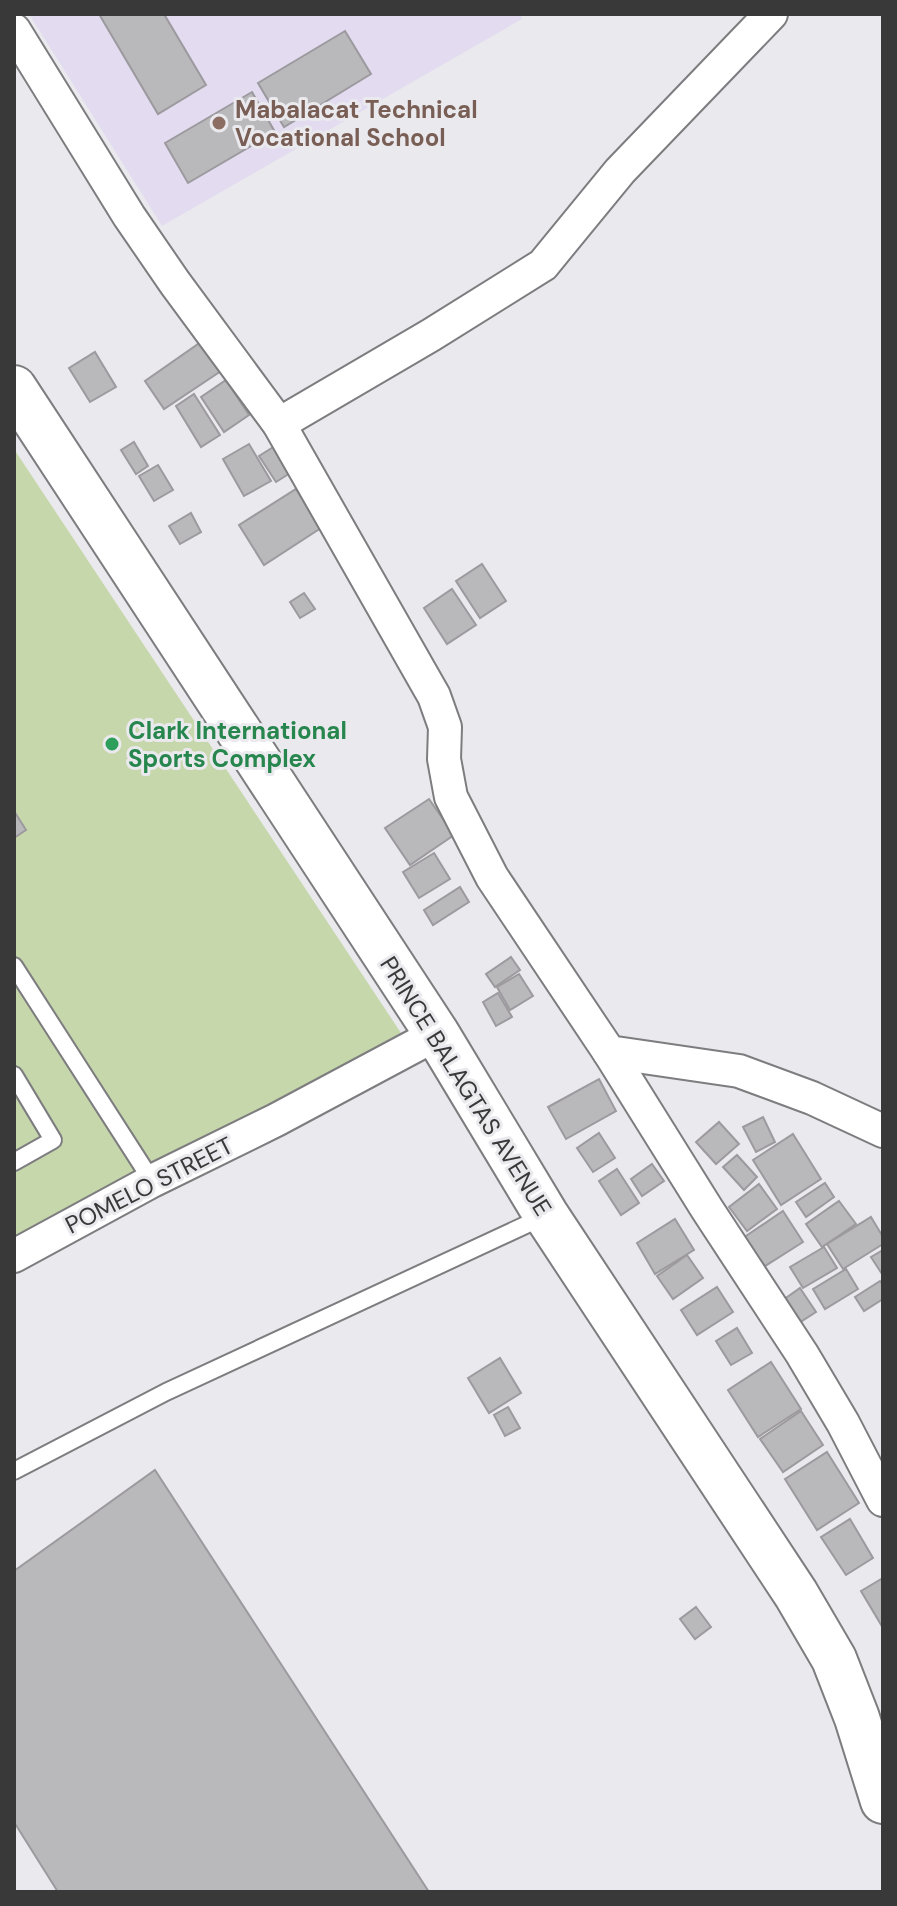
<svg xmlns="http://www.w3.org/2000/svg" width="897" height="1906" font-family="'DM Sans',sans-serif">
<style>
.education{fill:#e3dcf1}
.green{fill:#c7d7ac}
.building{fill:#b9b8bb;stroke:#9c9a9e;stroke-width:2}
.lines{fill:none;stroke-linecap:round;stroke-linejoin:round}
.service-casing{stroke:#7d7d80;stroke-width:20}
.minor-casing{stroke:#7d7d80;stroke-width:36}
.secondary-casing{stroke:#7d7d80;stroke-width:48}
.service{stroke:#fff;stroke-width:16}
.minor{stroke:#fff;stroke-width:32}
.secondary{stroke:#fff;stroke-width:44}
.education-dot{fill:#8d6e63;stroke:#eae9ed;stroke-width:3}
.leisure-dot{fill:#2e9e5b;stroke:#eae9ed;stroke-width:3}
.labels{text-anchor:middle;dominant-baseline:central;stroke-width:6;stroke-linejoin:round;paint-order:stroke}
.education-label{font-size:24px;font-weight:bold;fill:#785e54;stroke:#eae9ed;text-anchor:start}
.leisure-label{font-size:24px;font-weight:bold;fill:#27864d;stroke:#eae9ed;text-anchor:start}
.street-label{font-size:24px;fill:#39393a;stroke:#eae9ed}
</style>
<rect width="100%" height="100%" fill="#eae9ed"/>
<path class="education" d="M29,14H520L522,19L162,226Z"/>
<path class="green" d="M14,449L405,1039L14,1239Z"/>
<g class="building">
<path d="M99,14H164L206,85L158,114Z"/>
<path d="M345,31L371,74L284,127L258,83Z"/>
<path d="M252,92L275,132L188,183L165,143Z"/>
<path d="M201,342L221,371L164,409L145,381Z"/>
<path d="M95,352L116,387L90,402L69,368Z"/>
<path d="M226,380L249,415L224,432L201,397Z"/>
<path d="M194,394L220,435L201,447L176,406Z"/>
<path d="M134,442L148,466L136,474L121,450Z"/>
<path d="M249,444L271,481L244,496L223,459Z"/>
<path d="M278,444L295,470L276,482L259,456Z"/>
<path d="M158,465L173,490L154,501L139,476Z"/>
<path d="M296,489L321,528L264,565L239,525Z"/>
<path d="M191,513L201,532L180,544L169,526Z"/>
<path d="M482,564L506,601L480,618L456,581Z"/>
<path d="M452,589L476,625L447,644L424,608Z"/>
<path d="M304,593L315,609L300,618L290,602Z"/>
<path d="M429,799L454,835L410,865L385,828Z"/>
<path d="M14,811L26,830L14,838Z"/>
<path d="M434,853L450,879L419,898L403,872Z"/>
<path d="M460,887L469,902L433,925L424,910Z"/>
<path d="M511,957L520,970L495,987L486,974Z"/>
<path d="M519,974L533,996L510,1010L497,987Z"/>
<path d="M498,993L512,1017L496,1026L483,1002Z"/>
<path d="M599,1079L616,1111L566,1139L548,1107Z"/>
<path d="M763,1117L775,1142L756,1152L743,1127Z"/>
<path d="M719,1122L739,1144L716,1164L696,1142Z"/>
<path d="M599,1133L615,1158L593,1172L577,1148Z"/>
<path d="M793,1134L821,1179L781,1205L753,1160Z"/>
<path d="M737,1155L757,1177L744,1190L723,1167Z"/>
<path d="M652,1164L664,1181L642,1196L631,1179Z"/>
<path d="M617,1169L639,1203L621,1215L599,1181Z"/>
<path d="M825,1183L834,1197L806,1217L796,1202Z"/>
<path d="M759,1184L777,1209L747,1231L729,1207Z"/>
<path d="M839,1201L856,1224L822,1247L806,1224Z"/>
<path d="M783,1211L803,1242L762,1268L743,1238Z"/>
<path d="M871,1217L883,1237V1244L843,1269L827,1244Z"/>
<path d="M675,1219L694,1250L655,1274L637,1243Z"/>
<path d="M824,1247L837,1268L803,1288L790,1267Z"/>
<path d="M883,1250V1273L882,1274L871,1257Z"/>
<path d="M687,1255L703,1278L673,1299L657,1276Z"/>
<path d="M846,1269L858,1289L825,1309L813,1289Z"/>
<path d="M880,1281L883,1285V1299L864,1311L855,1297Z"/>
<path d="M717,1287L733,1312L697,1335L681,1310Z"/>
<path d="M800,1288L816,1312L791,1328L776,1305Z"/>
<path d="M737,1328L752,1353L731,1365L716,1341Z"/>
<path d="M500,1358L521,1393L489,1413L468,1378Z"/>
<path d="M771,1362L801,1409L758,1437L728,1390Z"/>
<path d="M508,1407L520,1428L505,1436L494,1415Z"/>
<path d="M801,1411L823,1445L783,1472L760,1439Z"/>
<path d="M827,1452L859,1503L817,1530L785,1479Z"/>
<path d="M155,1470L429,1892H58L14,1822V1571Z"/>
<path d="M850,1519L873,1558L846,1575L821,1537Z"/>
<path d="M883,1578V1628L861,1591Z"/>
<path d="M696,1607L711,1627L695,1639L680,1619Z"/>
</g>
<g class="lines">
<g class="service-casing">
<g id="service">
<path d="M14,966L152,1181"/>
<path d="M14,1075L53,1140L14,1162"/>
<path d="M14,1471L166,1392L545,1216"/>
</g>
</g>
<g class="minor-casing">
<g id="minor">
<path d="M14,30L129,216L175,283L279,424L434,696L445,727L444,759L451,797L492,877L609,1052L739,1071L812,1098L883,1131"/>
<path d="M279,424L431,335L543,265L620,171L771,14"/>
<path d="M609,1052L707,1209L802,1354L843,1423L883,1500"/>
<path d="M14,1256L152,1181L276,1120L437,1034"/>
</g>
</g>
<g class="secondary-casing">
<path id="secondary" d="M14,388L437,1034L546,1215L796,1594L834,1659L857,1718L883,1801"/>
</g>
<use href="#service" class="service"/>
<use href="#minor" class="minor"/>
<use href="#secondary" class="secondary"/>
</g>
<circle class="education-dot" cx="219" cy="123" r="8"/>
<circle class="leisure-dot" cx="112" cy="744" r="8"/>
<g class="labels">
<g class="education-label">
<text x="235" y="109">Mabalacat Technical<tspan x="235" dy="28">Vocational School</tspan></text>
</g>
<g class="leisure-label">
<text x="128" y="730">Clark International<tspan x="128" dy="28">Sports Complex</tspan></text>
</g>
<g class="street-label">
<text transform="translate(466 1086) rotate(58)">PRINCE BALAGTAS AVENUE</text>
<text transform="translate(149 1185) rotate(-27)">POMELO STREET</text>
</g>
</g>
<rect width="897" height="1906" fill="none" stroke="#39393a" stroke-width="32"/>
</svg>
